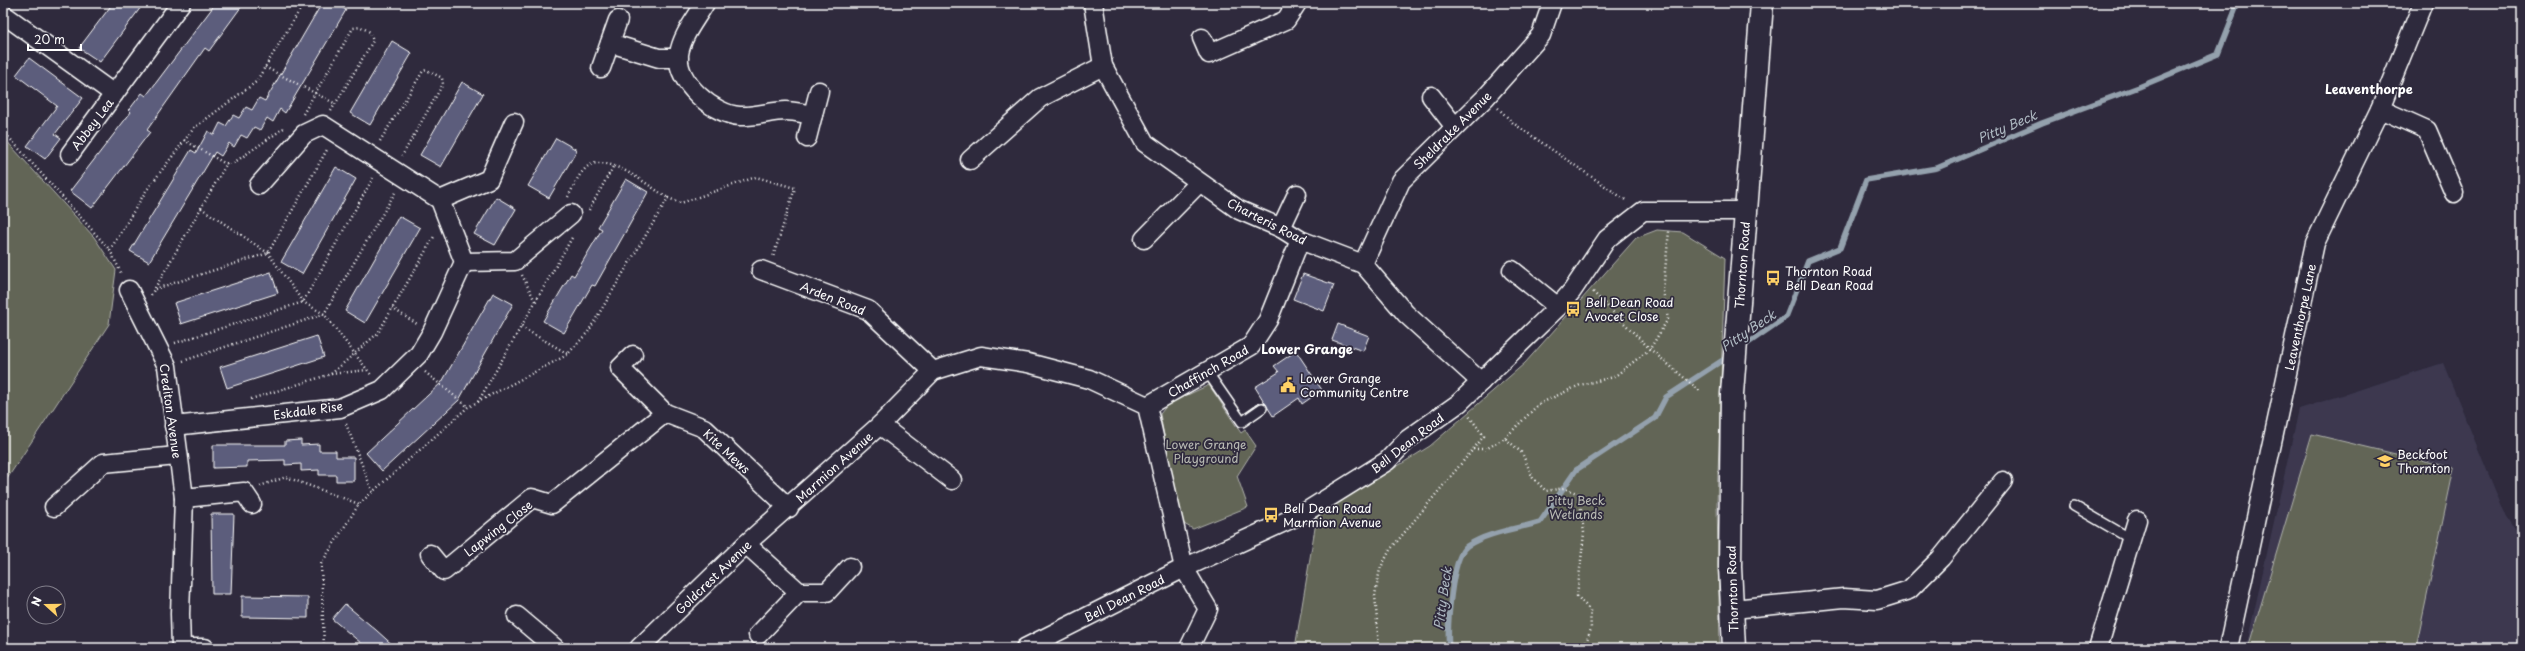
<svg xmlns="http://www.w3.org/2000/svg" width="2525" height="651" font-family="'Playpen Sans',sans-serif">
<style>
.built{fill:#3c3950}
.green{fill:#626557;stroke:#b0b2ab}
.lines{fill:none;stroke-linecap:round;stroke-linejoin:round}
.stream{stroke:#94a1ad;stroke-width:5.5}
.building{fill:#5c5d7b;stroke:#fff}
.lane-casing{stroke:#fff;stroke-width:12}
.street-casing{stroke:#fff;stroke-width:21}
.secondary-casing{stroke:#fff;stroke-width:25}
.path{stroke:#fff;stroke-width:2.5;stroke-dasharray:1 3;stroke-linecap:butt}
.lane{stroke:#2f2a3d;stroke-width:9}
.street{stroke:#2f2a3d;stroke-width:18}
.secondary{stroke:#2f2a3d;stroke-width:22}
.labels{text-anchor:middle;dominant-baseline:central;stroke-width:3.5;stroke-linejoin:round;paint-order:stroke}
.street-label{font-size:12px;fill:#fff;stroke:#2f2a3d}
.poi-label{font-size:12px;fill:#fff;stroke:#2f2a3d;text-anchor:start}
.park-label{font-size:12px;fill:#b8bab3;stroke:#2f2a3d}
.neighbourhood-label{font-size:13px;font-weight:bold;fill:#fff;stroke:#2f2a3d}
.water-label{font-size:13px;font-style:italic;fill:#aeb9c2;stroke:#2f2a3d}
</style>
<rect width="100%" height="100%" fill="#2f2a3d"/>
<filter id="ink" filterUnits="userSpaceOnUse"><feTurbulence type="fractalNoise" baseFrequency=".025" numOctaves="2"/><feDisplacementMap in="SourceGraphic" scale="8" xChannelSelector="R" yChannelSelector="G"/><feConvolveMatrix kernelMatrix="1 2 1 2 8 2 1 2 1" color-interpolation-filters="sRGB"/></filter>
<g filter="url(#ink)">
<path class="built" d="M2443,363L2504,512L2522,540V648H2246L2299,409Z"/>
<g class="green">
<path d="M3,137L94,237L116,270L109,324L3,485Z"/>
<path d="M1657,230L1683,232L1725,258L1717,505L1720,648H1295L1317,516L1430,446L1525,363L1636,238Z"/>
<path d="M1209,385L1241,433L1245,430L1256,446L1237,476L1248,507L1193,529L1184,524L1178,512L1160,414L1168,404Z"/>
<path d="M2312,434L2454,468L2416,648H2248Z"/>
</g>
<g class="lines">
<g class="stream">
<path d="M1741,348L1786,317L1808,261L1840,248L1866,180L1937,168L2042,123L2139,87L2218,54L2238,3"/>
<path d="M1449,648C1447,629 1451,558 1467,546C1488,532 1517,529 1540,522L1576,470L1655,418L1666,397L1729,356"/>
</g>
</g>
<g class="building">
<path d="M113,3H144L100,62L79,48Z"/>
<path d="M216,3H244L209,51L205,48L147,130L150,132L92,208L70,191L131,112L129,110L142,93L146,96Z"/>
<path d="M322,3H335L346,10L285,113L280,109L273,122L267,118L260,130L254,127L247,138L241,135L234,147L229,143L221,156L215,152L149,262L130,251L191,150L196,153L208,131L214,135L220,123L226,126L233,115L239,118L246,107L252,110L259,98L265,101Z"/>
<path d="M392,41L412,53L370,125L350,113Z"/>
<path d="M29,58L83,98L55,134L61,138L45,159L27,146L57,106L16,75Z"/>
<path d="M462,82L483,94L441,167L420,155Z"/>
<path d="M556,138L577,150L549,198L528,186Z"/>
<path d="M336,167L356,179L302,274L281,262Z"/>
<path d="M626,179L648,192L595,286L592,285L564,333L543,321L571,274L574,276L602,229L598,227Z"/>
<path d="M496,197L516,209L495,245L474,234Z"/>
<path d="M399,216L420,228L365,323L345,311Z"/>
<path d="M271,272L278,293L181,324L174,303Z"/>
<path d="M1303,274L1334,285L1324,311L1293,299Z"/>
<path d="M493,293L513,304L459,400L382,471L366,453L442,382Z"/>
<path d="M1338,324L1369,336L1363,351L1332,340Z"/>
<path d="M317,336L324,357L227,388L220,367Z"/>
<path d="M1296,351L1322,390L1302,404L1299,398L1273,416L1255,387L1279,372L1274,366Z"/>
<path d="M301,440V445L319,444V451H336V457H354V481H336V475H319V470L301,471V464L285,465V460L247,461V467L213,468V445H285V441Z"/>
<path d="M211,514H234L231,594H212Z"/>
<path d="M242,596L308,597V618L242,617Z"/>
<path d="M345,604L376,630L396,648H367L332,619Z"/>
</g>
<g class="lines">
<g class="lane-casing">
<g id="lane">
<path d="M1208,373L1242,422L1262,408"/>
<path d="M2074,506L2131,539"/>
</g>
</g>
<g class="street-casing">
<g id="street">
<path d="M705,3C696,19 682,35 679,54C675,82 714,115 740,116C755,117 771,111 786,111C795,111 805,114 813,115"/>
<path d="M1093,3L1103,66L1145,143L1239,210L1281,228L1300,240L1363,264L1406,314L1481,382"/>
<path d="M3,14L114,94L181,3"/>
<path d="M1202,38L1209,54L1286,20L1297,3"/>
<path d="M610,43L659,58H679"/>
<path d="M601,68L618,20"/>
<path d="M1431,96L1455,127"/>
<path d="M2380,109L2427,130L2454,193"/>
<path d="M807,138L819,91"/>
<path d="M70,154L114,94"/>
<path d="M970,160L1040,98L1103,66"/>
<path d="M440,200L489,179L514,122"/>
<path d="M1281,228L1297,194"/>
<path d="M1144,239L1199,183"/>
<path d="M464,262L515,261L571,214"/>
<path d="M1363,264L1401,181L1486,97L1541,35L1552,3"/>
<path d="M761,270L868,310L933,371"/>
<path d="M1512,270L1558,307"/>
<path d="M129,290L167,366L184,498L180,614L181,648"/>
<path d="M633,355L620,368L665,413L704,428L789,508"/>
<path d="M1147,406L1251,346L1268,320L1300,240"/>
<path d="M880,425L952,480"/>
<path d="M174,426L340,408L382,390L419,354L432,332L464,262L440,200L323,125L304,134L259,185"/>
<path d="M184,498L244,492L252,504"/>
<path d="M54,507L103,463L177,456"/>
<path d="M746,544L799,592H827L850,567"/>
<path d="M430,554L444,571L532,498L552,504L665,413"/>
<path d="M1733,609L1844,598L1877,600L1909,590L1941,558L2003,481"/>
<path d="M517,616L555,648"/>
<path d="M758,635L799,592"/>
<path d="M181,648H205"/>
<path d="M639,648L746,544L880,425L933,371L981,356L1028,363L1089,379L1147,406L1184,568L1208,609L1189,648"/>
<path d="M1025,648L1184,568L1304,513L1387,461L1408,439L1459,403L1558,307L1572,291L1607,239L1643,211H1745"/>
<path d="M2098,648L2137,520"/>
<path d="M2228,648L2315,243L2380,109L2423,3"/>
</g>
</g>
<g class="secondary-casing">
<path id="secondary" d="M1734,648L1730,567L1732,394L1762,3"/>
</g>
<g class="path">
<path d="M265,67L336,104"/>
<path d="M1498,108L1513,123L1627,201"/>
<path d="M303,114L353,28L361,27L370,32L373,41L331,111"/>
<path d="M3,131L110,250L122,275"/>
<path d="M184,140L224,163L232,164L284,128"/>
<path d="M380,141L423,71L427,70L442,78L443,84L402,156"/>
<path d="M568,197C573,188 577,177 584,170C602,147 650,187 668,198"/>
<path d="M201,208L268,253L303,302L324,314L372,376"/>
<path d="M589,210L614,165"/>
<path d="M110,250L146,191L194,128L256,82L304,3"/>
<path d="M522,275L535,301"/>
<path d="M155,289L268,253L328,148"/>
<path d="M1593,292L1650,349L1701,392"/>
<path d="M151,295L227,163"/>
<path d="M392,308L417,324"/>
<path d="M521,327L568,354"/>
<path d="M175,343L303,302L373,178"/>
<path d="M183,361L324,314L396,191"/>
<path d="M425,372L468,407"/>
<path d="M331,374L367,370"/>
<path d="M251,399L331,374L378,333L435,235"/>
<path d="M478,402L573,236"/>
<path d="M346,424L373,493"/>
<path d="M1505,438L1539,404L1580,385L1614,377L1650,349L1668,319L1663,291L1669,231"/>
<path d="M1473,449H1486L1505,438L1522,453L1533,478L1546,491L1564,488L1579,494L1584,533L1577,596L1590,610L1591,629L1584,648"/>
<path d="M260,486L286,477L359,504"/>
<path d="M324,648L321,564L359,504L468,407L567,355L588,332L668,198L681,203L756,177L795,188L773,257"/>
<path d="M1379,648L1375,595L1380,569L1390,550L1484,436L1469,416"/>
</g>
<use href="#lane" class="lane"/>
<use href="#street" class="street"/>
<use href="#secondary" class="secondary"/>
</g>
</g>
<defs>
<g id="bus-bare" transform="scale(1.2)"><path d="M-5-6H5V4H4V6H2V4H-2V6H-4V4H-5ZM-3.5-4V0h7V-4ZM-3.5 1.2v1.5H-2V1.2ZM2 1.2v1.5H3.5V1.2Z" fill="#ffd166" stroke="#2f2a3d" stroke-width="2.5" paint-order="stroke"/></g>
<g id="civic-bare" transform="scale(1.2)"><path d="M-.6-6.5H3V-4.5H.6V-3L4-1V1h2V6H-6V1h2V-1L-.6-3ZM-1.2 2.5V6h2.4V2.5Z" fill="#ffd166" stroke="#2f2a3d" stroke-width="2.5" paint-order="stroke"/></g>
<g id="school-bare" transform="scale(1.2)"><path d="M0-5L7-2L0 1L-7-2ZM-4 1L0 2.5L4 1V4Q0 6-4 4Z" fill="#ffd166" stroke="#2f2a3d" stroke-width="2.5" paint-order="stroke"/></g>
</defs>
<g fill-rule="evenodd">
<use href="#bus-bare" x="1773" y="278"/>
<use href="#bus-bare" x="1573" y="309"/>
<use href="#civic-bare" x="1288" y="385"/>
<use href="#school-bare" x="2385" y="461"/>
<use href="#bus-bare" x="1271" y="515"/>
</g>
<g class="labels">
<g class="street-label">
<text transform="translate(92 124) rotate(-53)">Abbey Lea</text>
<text transform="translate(1452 130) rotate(-45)">Sheldrake Avenue</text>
<text transform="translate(1267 221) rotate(27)">Charteris Road</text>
<text transform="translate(1742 265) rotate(-86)">Thornton Road</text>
<text transform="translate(833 298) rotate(22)">Arden Road</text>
<text transform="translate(2300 317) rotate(-78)">Leaventhorpe Lane</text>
<text transform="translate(1208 371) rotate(-30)">Chaffinch Road</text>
<text transform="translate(308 410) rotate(-8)">Eskdale Rise</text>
<text transform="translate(171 411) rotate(82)">Crediton Avenue</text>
<text transform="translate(1407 443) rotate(-38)">Bell Dean Road</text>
<text transform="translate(727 451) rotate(43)">Kite Mews</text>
<text transform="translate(834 467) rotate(-42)">Marmion Avenue</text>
<text transform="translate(498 528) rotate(-38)">Lapwing Close</text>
<text transform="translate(713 577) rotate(-44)">Goldcrest Avenue</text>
<text transform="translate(1732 589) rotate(-92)">Thornton Road</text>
<text transform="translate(1124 598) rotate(-27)">Bell Dean Road</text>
</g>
<g class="poi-label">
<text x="1785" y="271">Thornton Road<tspan x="1785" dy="14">Bell Dean Road</tspan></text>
<text x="1585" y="302">Bell Dean Road<tspan x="1585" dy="14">Avocet Close</tspan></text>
<text x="1300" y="378">Lower Grange<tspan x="1300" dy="14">Community Centre</tspan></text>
<text x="2397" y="454">Beckfoot<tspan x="2397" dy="14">Thornton</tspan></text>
<text x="1283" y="508">Bell Dean Road<tspan x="1283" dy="14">Marmion Avenue</tspan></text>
</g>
<g class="park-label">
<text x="1206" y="444">Lower Grange<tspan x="1206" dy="14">Playground</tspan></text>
<text x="1576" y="500">Pitty Beck<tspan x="1576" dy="14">Wetlands</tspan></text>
</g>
<g class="neighbourhood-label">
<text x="2369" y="88">Leaventhorpe</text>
<text x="1307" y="348">Lower Grange</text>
</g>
<g class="water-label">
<text transform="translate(2007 126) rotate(-23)">Pitty Beck</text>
<text transform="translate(1748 330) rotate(-34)">Pitty Beck</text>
<text transform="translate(1442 598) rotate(-82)">Pitty Beck</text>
</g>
</g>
<rect width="2525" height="651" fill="none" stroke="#2f2a3d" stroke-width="16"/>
<rect x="8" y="8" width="2509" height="635" fill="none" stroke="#fff" stroke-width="1.5" filter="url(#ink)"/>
<g transform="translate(46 605) rotate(291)"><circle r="19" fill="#2f2a3d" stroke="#827f8b"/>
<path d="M0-3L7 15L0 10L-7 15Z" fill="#ffd166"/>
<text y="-6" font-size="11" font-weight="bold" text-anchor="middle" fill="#ffffff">N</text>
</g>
<path d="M28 44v6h53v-6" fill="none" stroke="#ffffff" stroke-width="2"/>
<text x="34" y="44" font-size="12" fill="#ffffff" stroke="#2f2a3d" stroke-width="3" paint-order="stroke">20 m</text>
</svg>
